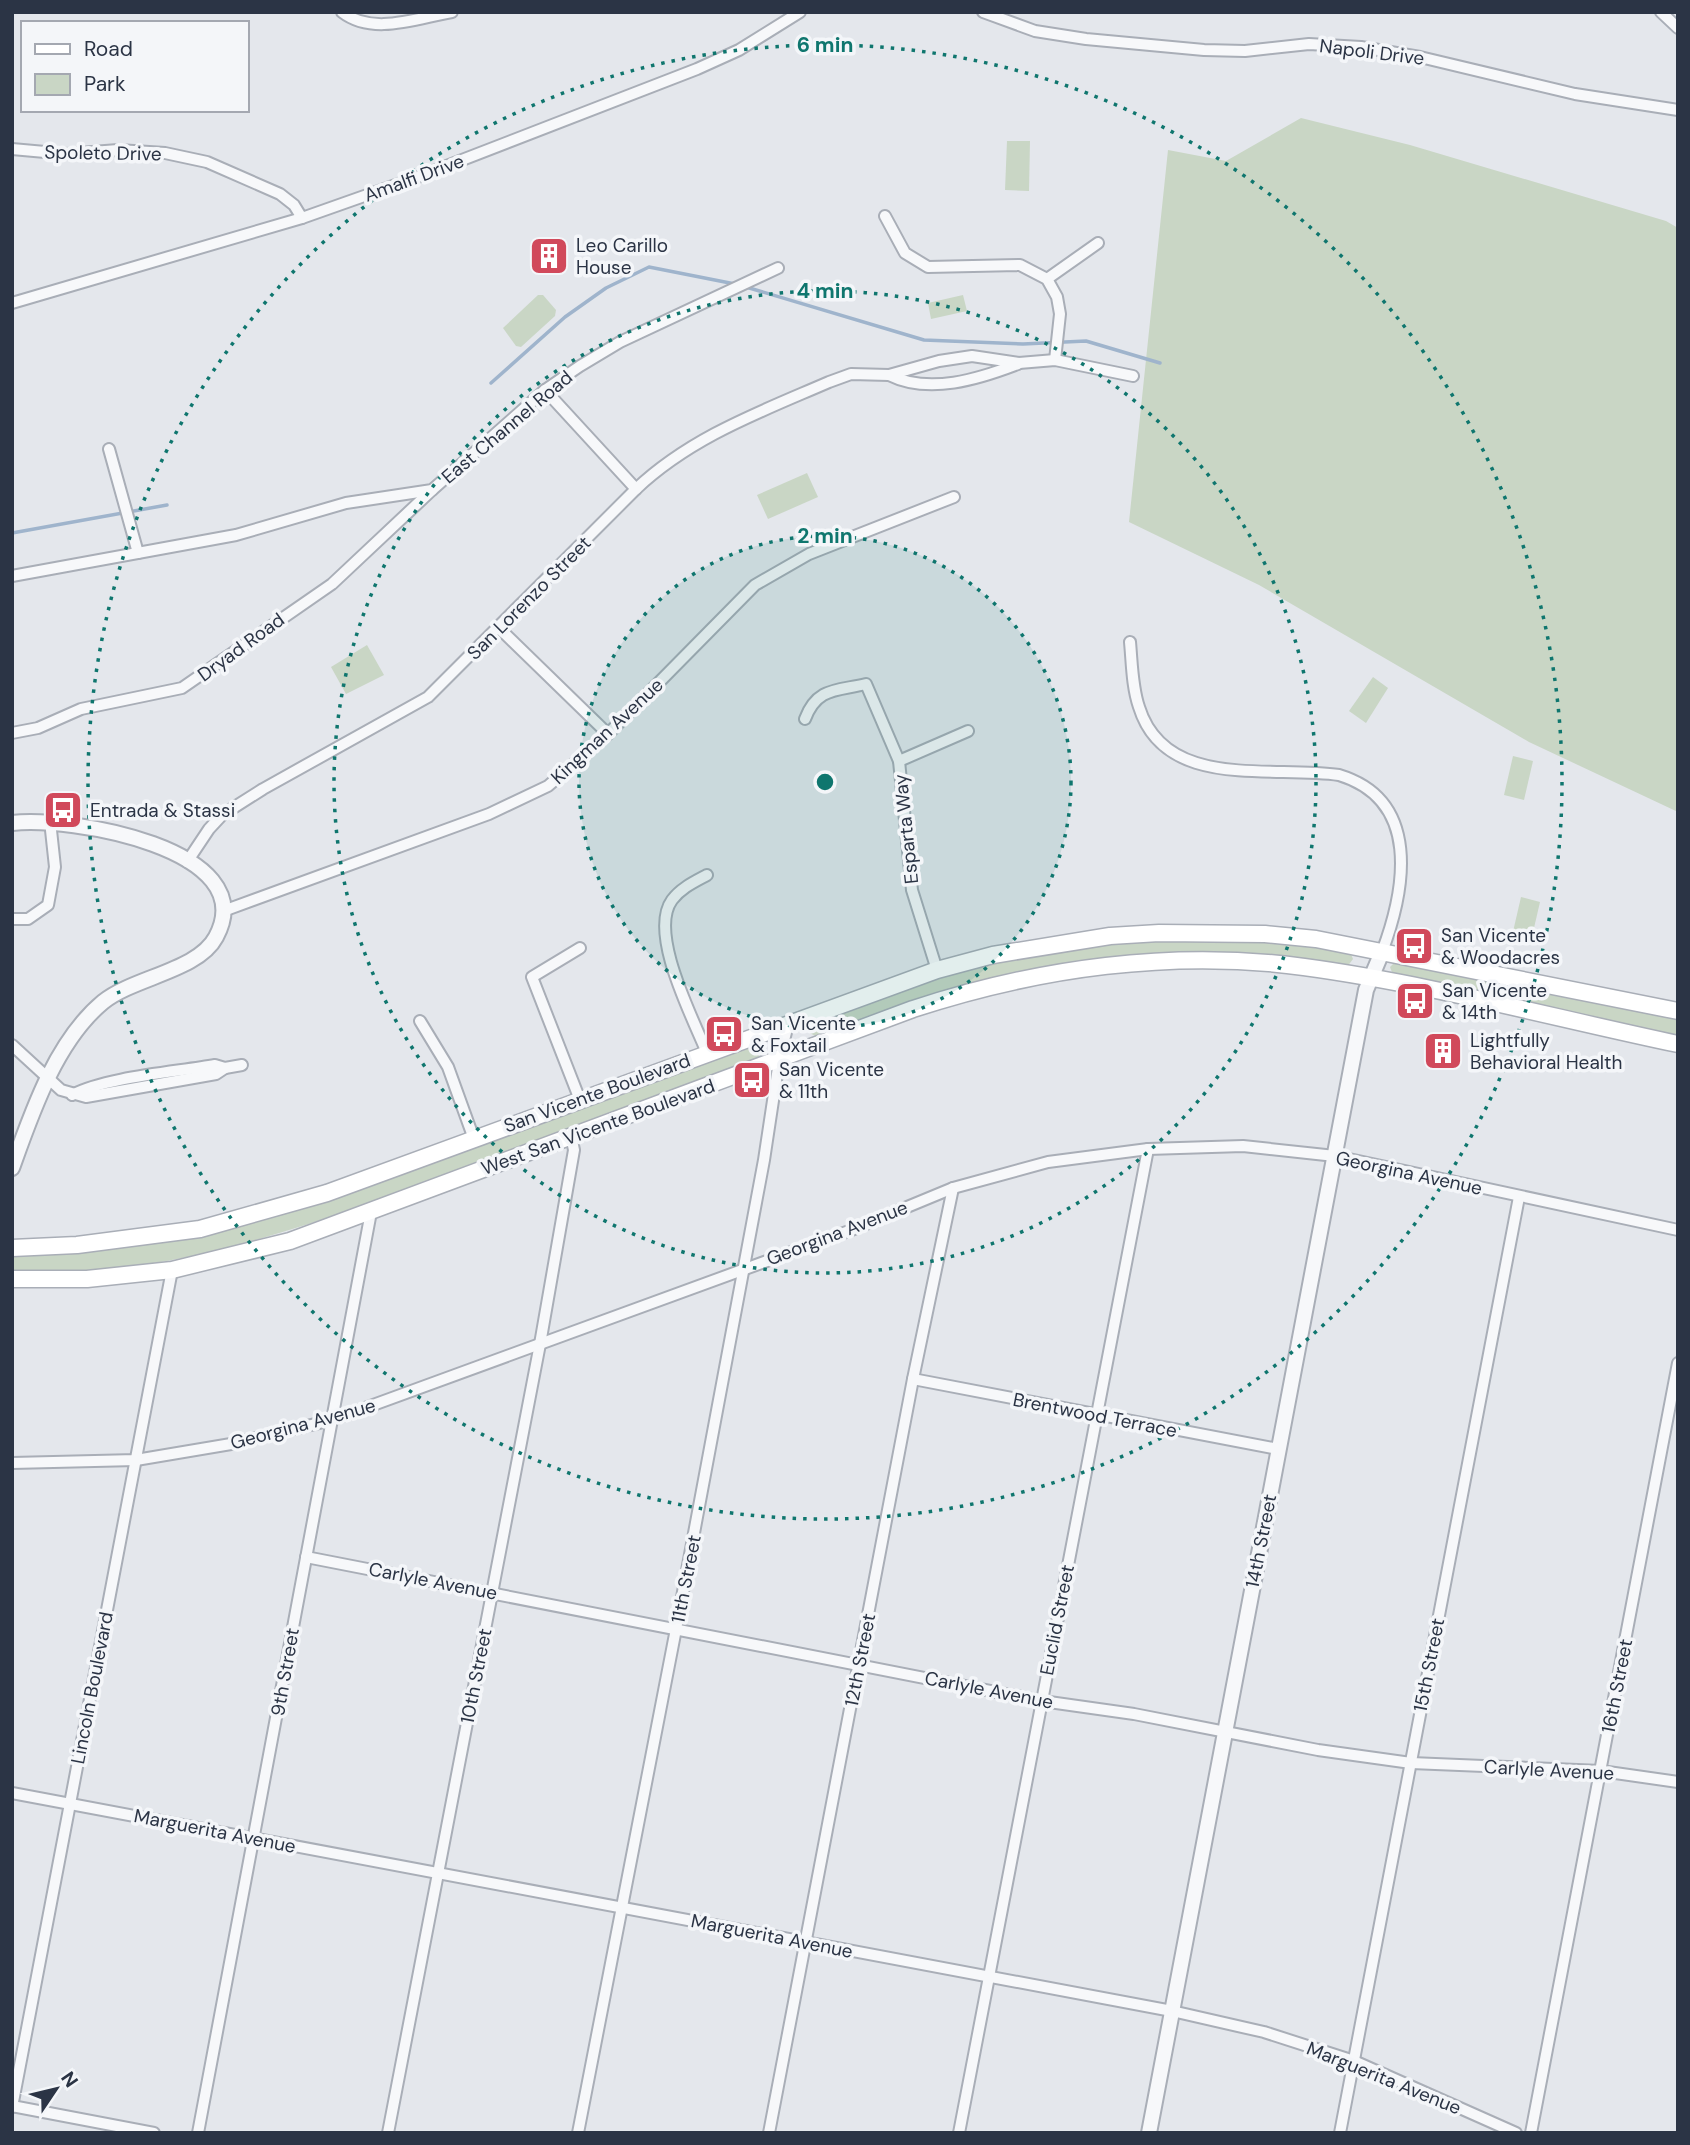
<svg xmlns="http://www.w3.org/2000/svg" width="1690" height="2145" font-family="'DM Sans',sans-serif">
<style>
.green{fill:#c9d6c5}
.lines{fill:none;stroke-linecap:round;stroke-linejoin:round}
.stream{stroke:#9fb4cc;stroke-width:3.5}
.minor-casing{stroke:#a9aeb7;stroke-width:14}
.tertiary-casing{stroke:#a9aeb7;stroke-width:18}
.secondary-casing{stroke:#a9aeb7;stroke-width:19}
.minor{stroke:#f7f8fa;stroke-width:10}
.tertiary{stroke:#f7f8fa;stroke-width:14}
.secondary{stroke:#fff;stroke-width:16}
.ring{fill:none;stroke:#0f766e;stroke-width:3.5;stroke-dasharray:3.5 7}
.labels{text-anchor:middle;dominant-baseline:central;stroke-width:7;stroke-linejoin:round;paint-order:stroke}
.street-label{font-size:19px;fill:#2b3445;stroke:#f4f6f9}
.poi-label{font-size:19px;fill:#2b3445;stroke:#f4f6f9;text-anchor:start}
.centre{fill:#0f766e;stroke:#f4f6f9;stroke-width:3.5}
.ring-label{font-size:21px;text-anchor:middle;font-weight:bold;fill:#0f766e;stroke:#f4f6f9;stroke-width:7;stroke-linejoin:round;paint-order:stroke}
</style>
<rect width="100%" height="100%" fill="#e4e7ec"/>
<g class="green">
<path d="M1301,118L1410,145L1666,221L1678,228V812L1529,742L1259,585L1129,522L1168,150L1226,161Z"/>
<path d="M1007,141H1030L1029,191L1005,190Z"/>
<path d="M538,295H543L556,310L555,316L521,347L516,346L503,328Z"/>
<path d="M963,295L967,311L931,319L928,303Z"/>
<path d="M807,473L818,497L768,519L757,495Z"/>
<path d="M367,645L384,675L346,694L331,667Z"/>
<path d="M1373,677L1388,688L1366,723L1349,711Z"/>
<path d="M1513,756L1533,761L1524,800L1504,795Z"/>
<path d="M1521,897L1540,902L1531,941L1512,936Z"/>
<path d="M1194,938L1286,942L1350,952L1353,959L1347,967L1111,959L1048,967L926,997L817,1037L808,1032L809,1024C899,988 990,956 1087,944C1122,940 1159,940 1194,938Z"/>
<path d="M1396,961L1678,1018V1036L1393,975L1390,967Z"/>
<path d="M753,1043H758L759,1059C661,1095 563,1131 465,1168C321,1221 169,1282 12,1270V1255C181,1255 303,1209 459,1151C557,1115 655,1079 753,1043Z"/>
</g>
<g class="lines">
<g class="stream">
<path d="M746,287L924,340L1023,344L1086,341L1160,363"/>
<path d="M491,383L565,317L606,288L649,267L735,284"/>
<path d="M12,533L167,505"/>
</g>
<g class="minor-casing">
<g id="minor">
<path d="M342,12C373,36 417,18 452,12"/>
<path d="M983,12L1035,31L1086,39L1204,50L1245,51L1309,44L1361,47L1420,57L1575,94L1678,110"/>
<path d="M1661,12L1678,28"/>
<path d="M12,149L67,154L118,150L165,153L207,162L280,194L294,205L302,218"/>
<path d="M885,216L905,253L928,267L1020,265L1047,279L1057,297L1060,314L1055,360"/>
<path d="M1047,279L1098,243"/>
<path d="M12,303L302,218L418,177L697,69L739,50L800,12"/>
<path d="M889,375C929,395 979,379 1018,364"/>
<path d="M545,390L636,489"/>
<path d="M109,449L138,553"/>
<path d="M12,576L236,535L346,503L432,490L545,390L580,366L620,342L778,268"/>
<path d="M499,628L608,734"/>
<path d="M1130,642C1132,663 1132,687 1139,707C1165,791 1271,765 1339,775C1421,800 1406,888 1382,952"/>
<path d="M805,719C817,687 837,691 866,684L899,761L912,890L937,970"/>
<path d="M12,733L38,728L81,709L182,688L332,584L432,490"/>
<path d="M899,761L968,731"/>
<path d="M187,862L209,829L222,815L263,789L428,697L636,489C691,437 760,412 829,382L851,374L889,375L939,361L972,356L1019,363L1055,360L1133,376"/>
<path d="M226,910L489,814L548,786L608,734L755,585L809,554L954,497"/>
<path d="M12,919H28L48,905L55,867L50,821"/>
<path d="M420,1021L448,1067L474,1139"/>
<path d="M12,1045L61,1090L86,1097L216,1074L225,1068"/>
<path d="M707,1053C693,1018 648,933 672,900C681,888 694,882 707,875"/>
<path d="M72,1095C106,1077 176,1072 215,1065L225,1068L242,1065"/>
<path d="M580,1100L532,977L580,948"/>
<path d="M913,1379L1278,1449"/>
<path d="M12,1463L136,1460L231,1444L332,1420L849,1231L953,1188L1048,1162L1148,1149L1243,1146L1335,1156L1678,1230"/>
<path d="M306,1557L1042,1701L1134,1714L1318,1750L1411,1763L1601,1771L1678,1782"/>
<path d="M12,1793L1172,2011L1264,2032L1354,2061L1516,2133"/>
<path d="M12,2106L154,2133"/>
<path d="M12,2107L172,1270"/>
<path d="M198,2133L371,1212"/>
<path d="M388,2133L540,1344L574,1150L571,1136"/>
<path d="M578,2133L676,1629L764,1160L779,1061L788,1024"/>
<path d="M769,2133L913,1379L953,1188"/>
<path d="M959,2133L1148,1149"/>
<path d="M1340,2133L1519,1197"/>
<path d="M1531,2133L1678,1363"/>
</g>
</g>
<g class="tertiary-casing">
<g id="tertiary">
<path d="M12,823C68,816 264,848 216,937C198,971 134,977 103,1002C56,1041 32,1112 12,1168"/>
<path d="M1149,2133L1366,990L1382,952"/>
</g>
</g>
<g class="secondary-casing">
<g id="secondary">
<path d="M12,1248L77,1245L200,1229L327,1193L937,970L993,955L1110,936L1159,933L1265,934L1316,939L1678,1011"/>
<path d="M12,1279H87L172,1270L290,1241L913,1009C1038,968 1173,949 1304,967C1430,984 1554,1018 1678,1044"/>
</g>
</g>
<use href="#minor" class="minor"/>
<use href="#tertiary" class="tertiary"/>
<use href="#secondary" class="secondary"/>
</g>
<circle cx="825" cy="782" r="246" fill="#0f766e" fill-opacity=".12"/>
<g class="ring">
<circle cx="825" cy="782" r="246"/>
<circle cx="825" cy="782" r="491"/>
<circle cx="825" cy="782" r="737"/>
</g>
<defs>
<g id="building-square" transform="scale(2.0125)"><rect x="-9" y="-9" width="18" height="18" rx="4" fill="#d1495b" stroke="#f4f6f9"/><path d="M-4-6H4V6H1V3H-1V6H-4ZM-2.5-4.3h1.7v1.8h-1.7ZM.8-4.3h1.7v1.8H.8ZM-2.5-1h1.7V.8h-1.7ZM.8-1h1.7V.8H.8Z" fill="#fff"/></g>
<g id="bus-square" transform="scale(2.0125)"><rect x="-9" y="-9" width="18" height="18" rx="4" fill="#d1495b" stroke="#f4f6f9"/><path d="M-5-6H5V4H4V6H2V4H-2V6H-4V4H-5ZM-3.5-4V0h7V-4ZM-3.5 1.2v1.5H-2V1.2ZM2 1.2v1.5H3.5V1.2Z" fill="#fff"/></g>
</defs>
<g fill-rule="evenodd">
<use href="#building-square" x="549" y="256"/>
<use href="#bus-square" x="63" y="810"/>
<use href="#bus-square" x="1414" y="946"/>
<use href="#bus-square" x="1415" y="1001"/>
<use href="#bus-square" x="724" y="1034"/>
<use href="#building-square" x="1443" y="1051"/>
<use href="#bus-square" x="752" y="1080"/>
</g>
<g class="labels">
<g class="street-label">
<text transform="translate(1372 52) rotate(7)">Napoli Drive</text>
<text transform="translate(103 153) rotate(1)">Spoleto Drive</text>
<text transform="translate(414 178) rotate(-20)">Amalfi Drive</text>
<text transform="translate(507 427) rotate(-40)">East Channel Road</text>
<text transform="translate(529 598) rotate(-45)">San Lorenzo Street</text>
<text transform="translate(241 647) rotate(-36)">Dryad Road</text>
<text transform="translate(607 731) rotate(-43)">Kingman Avenue</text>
<text transform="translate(906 829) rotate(-96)">Esparta Way</text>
<text transform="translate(597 1093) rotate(-20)">San Vicente Boulevard</text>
<text transform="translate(598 1127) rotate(-20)">West San Vicente Boulevard</text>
<text transform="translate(1409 1173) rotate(12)">Georgina Avenue</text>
<text transform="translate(837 1233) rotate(-21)">Georgina Avenue</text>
<text transform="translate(1095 1415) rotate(11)">Brentwood Terrace</text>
<text transform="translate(303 1424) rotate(-15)">Georgina Avenue</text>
<text transform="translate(1261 1541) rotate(-79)">14th Street</text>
<text transform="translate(686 1579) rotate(-79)">11th Street</text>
<text transform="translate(433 1581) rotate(11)">Carlyle Avenue</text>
<text transform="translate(1057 1620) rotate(-79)">Euclid Street</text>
<text transform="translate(860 1660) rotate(-79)">12th Street</text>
<text transform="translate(1429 1665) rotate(-79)">15th Street</text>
<text transform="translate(285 1672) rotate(-80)">9th Street</text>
<text transform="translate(476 1676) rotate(-79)">10th Street</text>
<text transform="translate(1617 1686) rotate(-79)">16th Street</text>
<text transform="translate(92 1688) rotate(-79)">Lincoln Boulevard</text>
<text transform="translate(989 1690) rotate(11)">Carlyle Avenue</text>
<text transform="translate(1549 1770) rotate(3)">Carlyle Avenue</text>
<text transform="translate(215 1831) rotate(11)">Marguerita Avenue</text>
<text transform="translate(772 1936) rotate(11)">Marguerita Avenue</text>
<text transform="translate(1384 2078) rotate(22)">Marguerita Avenue</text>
</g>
<g class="poi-label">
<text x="576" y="245">Leo Carillo<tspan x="576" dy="22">House</tspan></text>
<text x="90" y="810">Entrada &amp; Stassi</text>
<text x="1441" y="935">San Vicente<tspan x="1441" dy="22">&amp; Woodacres</tspan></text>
<text x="1442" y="990">San Vicente<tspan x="1442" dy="22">&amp; 14th</tspan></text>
<text x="751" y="1023">San Vicente<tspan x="751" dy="22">&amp; Foxtail</tspan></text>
<text x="1470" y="1040">Lightfully<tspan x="1470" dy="22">Behavioral Health</tspan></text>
<text x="779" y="1069">San Vicente<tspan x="779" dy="22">&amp; 11th</tspan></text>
</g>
</g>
<circle cx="825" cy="782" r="10" class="centre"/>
<g class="ring-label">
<text x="825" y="52">6 min</text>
<text x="825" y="298">4 min</text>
<text x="825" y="543">2 min</text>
</g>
<rect width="1690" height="2145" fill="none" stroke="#2b3445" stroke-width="28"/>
<rect x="21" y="21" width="228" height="91" fill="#f4f6f9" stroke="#a4a8b1" stroke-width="2"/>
<rect x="35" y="44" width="35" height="10" fill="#ffffff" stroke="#a4a8b1" stroke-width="2"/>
<text x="84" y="56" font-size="21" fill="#2b3445">Road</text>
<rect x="35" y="74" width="35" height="21" fill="#c9d6c5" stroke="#a4a8b1" stroke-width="2"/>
<text x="84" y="91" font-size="21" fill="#2b3445">Park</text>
<g transform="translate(56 2089) rotate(55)" stroke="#f4f6f9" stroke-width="5" paint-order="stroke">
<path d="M0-5L12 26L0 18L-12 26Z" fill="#2b3445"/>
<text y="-10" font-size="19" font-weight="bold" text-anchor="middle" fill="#2b3445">N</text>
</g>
</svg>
